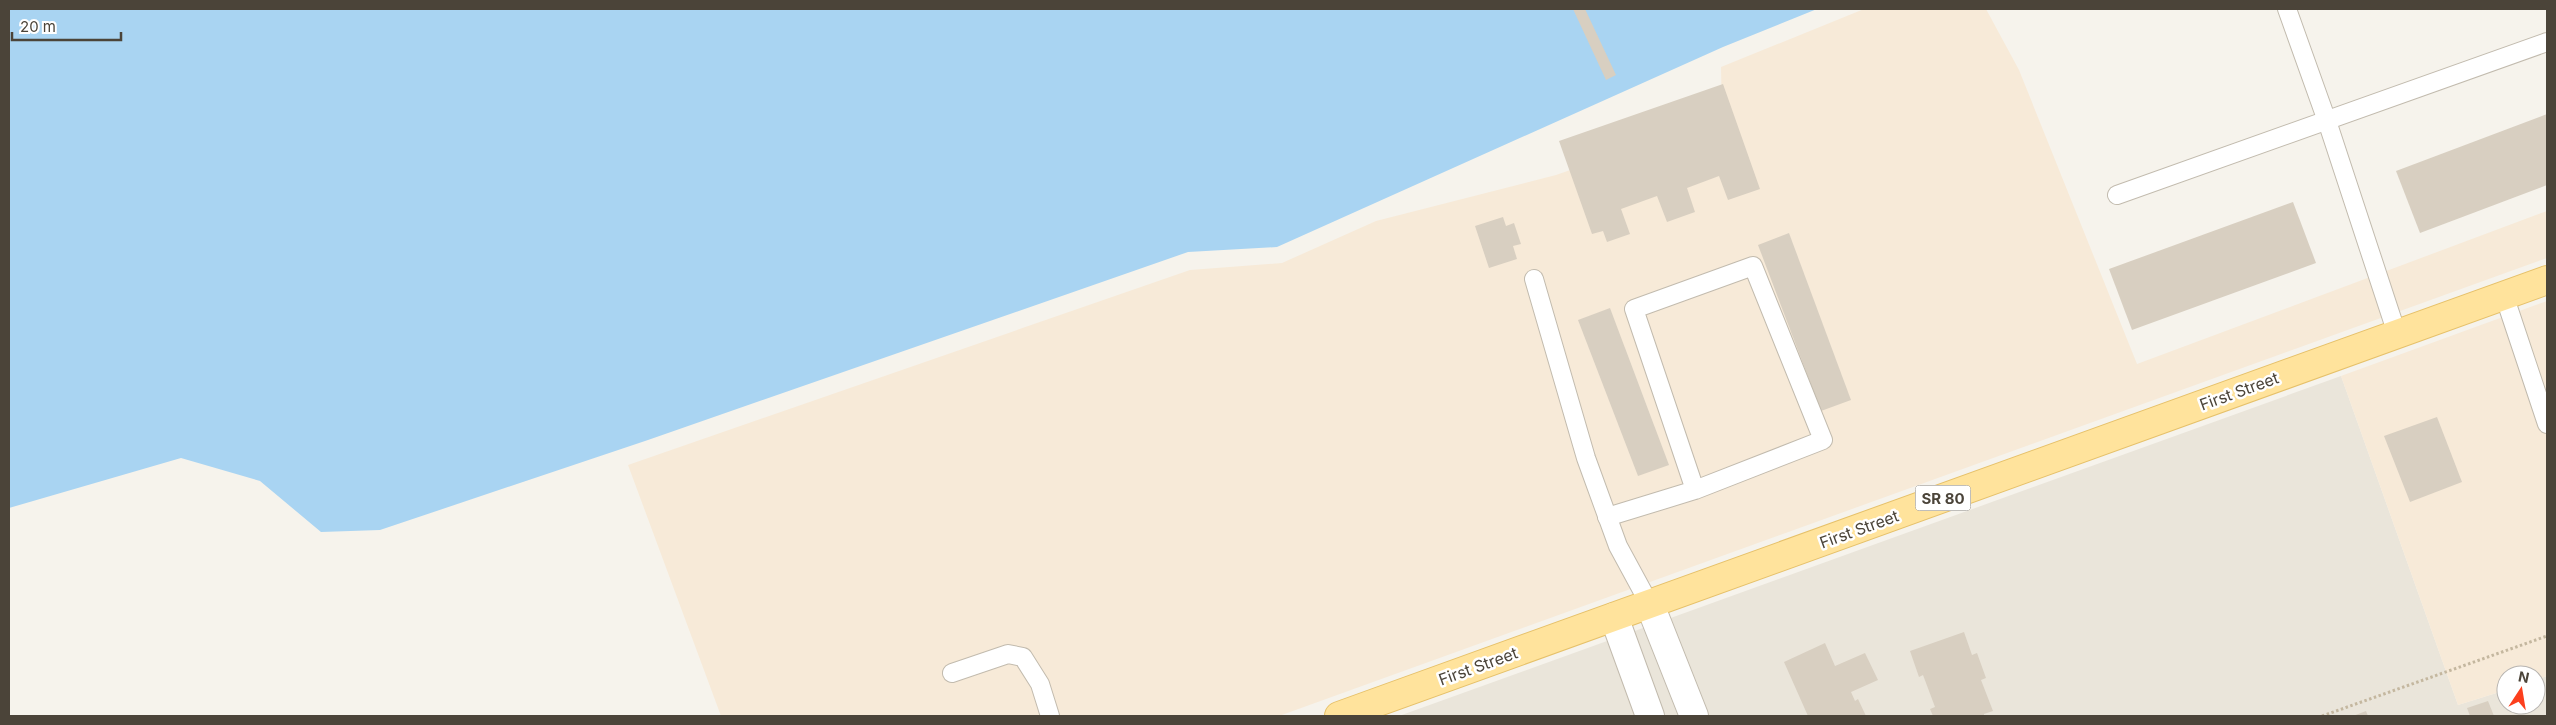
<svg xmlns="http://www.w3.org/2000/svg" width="2556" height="725" font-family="Inter,sans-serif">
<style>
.residential{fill:#eae5da}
.commercial{fill:#f7ead8}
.water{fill:#a9d4f2}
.building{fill:#d8cfc1}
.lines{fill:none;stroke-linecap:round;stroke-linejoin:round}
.service-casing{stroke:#c2bbae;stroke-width:20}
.minor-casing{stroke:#c2bbae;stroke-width:30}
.primary-casing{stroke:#e6c16a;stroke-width:30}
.path{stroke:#c4b79f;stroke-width:3;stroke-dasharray:2.5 2.5;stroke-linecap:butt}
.service{stroke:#fff;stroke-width:18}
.minor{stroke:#fff;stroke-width:28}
.primary{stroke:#ffe39c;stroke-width:28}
.labels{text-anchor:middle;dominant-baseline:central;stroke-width:5;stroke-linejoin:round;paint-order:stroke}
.shield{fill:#fff;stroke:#817c74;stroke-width:1}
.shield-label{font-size:15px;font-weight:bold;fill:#4b4439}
.street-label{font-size:16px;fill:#4b4439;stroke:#fff}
</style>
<rect width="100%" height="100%" fill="#f6f3ec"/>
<path class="residential" d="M2341,376L2458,705L2506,690V705H2536V680L2547,676V716H1399Z"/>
<g class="commercial">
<path d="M1864,9H1986L2019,70L2137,364L2547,211V258L1279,716H721L628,465L1190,270L1282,263L1376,221L1556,175L1722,117L1721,67Z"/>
<path d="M2547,301V676L2536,680V675H2506V690L2458,705L2341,376Z"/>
</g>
<path class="water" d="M9,9H1817L1723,47L1277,247L1188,252L648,440L380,530L321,532L260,481L181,458L9,508Z"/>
<g class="building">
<path d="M1573,9H1585L1616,75L1606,80Z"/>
<path d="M1723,84L1760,189L1728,200L1719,176L1687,188L1695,212L1667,222L1657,196L1621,209L1630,234L1607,242L1603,231L1592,234L1559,141Z"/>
<path d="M2547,114V185L2420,233L2396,171Z"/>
<path d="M2293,202L2316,263L2132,330L2109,269Z"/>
<path d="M1503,217L1506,226L1514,223L1521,244L1513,246L1517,259L1489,268L1475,226Z"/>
<path d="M1789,233L1851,400L1821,411L1758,245Z"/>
<path d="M1610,308L1669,465L1638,476L1578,320Z"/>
<path d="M2437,417L2462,482L2410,502L2384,436Z"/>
<path d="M1964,632L1972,655L1977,653L1986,678L1981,680L1993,711L1984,714V716H1933L1930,709L1935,707L1923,675L1919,677L1910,651Z"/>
<path d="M1825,643L1835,666L1865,653L1878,680L1851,692L1855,701L1858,699L1866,716H1808L1784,662Z"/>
<path d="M2488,701L2494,716H2470L2467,708Z"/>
<path d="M2366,711L2368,716H2353Z"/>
</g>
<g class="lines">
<g class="service-casing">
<g id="service">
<path d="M2287,9L2327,121L2397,334"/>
<path d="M2117,195L2547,42"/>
<path d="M1534,279L1586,458L1618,546L1650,605"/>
<path d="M2504,295L2547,424"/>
<path d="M1607,517L1695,490L1823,440L1753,266L1634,309L1695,490"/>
<path d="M952,673L1008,654L1023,657L1040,684L1050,716"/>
</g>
</g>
<g class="minor-casing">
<g id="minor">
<path d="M1650,605L1694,716"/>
<path d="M1614,617L1650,716"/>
</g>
</g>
<g class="primary-casing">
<path id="primary" d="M1339,716L2547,280"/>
</g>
<path class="path" d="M2322,716L2547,636"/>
<use href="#service" class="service"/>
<use href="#minor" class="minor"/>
<use href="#primary" class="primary"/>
</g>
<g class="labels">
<rect class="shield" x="1915.5" y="485.5" width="55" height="25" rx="4"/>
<g class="shield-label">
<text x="1943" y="498">SR 80</text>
</g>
<g class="street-label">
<text transform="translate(2239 391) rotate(-20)">First Street</text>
<text transform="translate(1859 529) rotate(-20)">First Street</text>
<text transform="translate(1478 666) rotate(-20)">First Street</text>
</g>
</g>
<rect width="2556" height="725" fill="none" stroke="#4b4439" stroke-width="20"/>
<g transform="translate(2521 690) rotate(12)"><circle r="24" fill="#ffffff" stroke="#b7b4b0"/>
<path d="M0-4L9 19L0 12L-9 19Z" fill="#fc3f1d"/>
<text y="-8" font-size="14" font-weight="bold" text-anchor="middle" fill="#4b4439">N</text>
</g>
<path d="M12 32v8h109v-8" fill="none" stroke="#4b4439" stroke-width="2.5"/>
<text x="20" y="32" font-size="15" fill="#4b4439" stroke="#ffffff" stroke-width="4" paint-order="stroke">20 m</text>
</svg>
